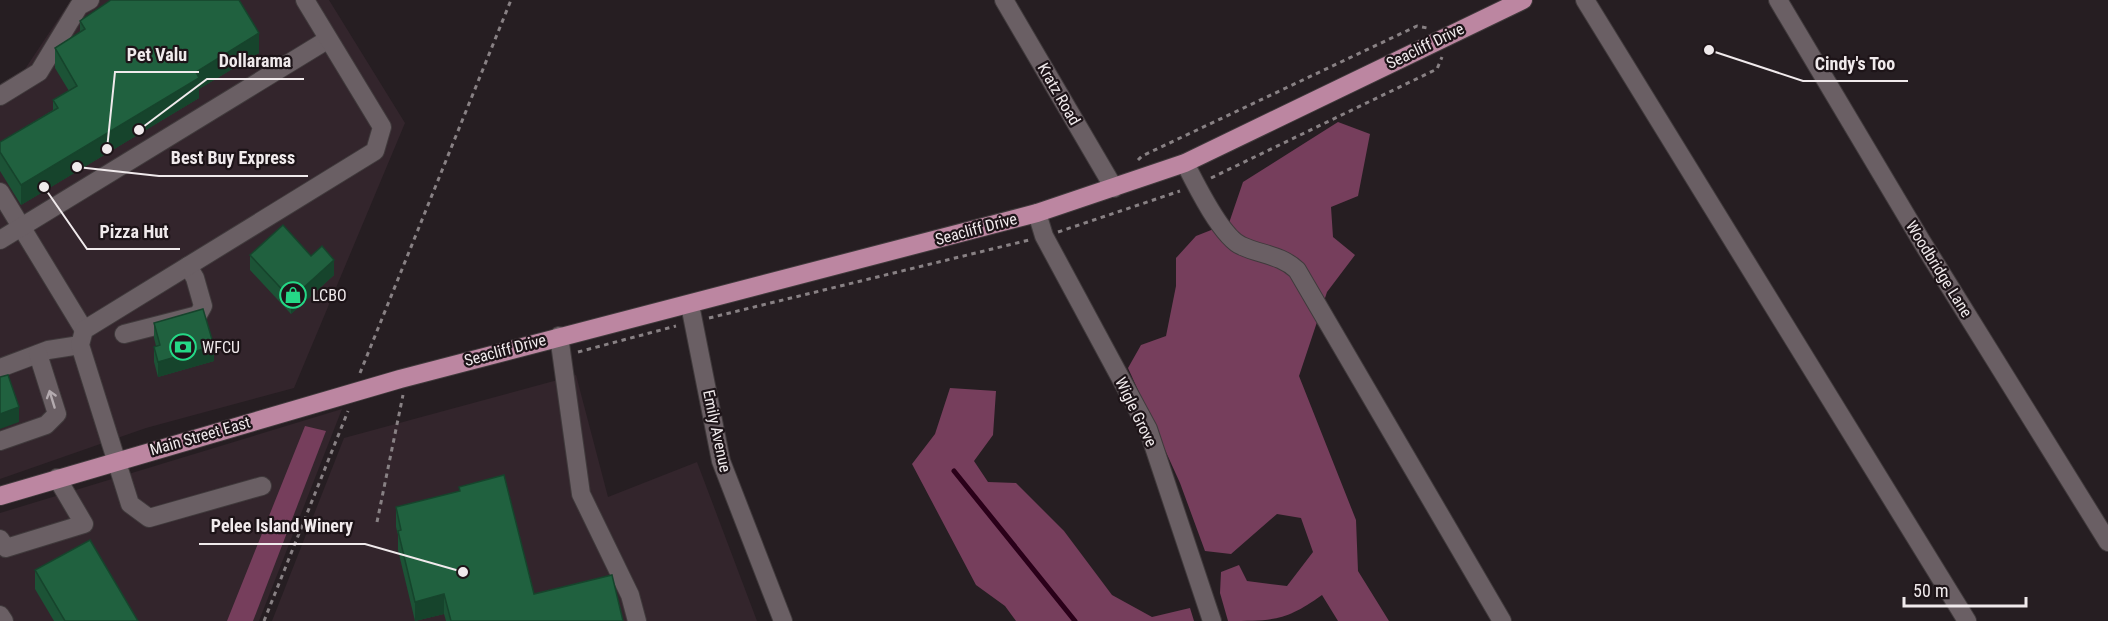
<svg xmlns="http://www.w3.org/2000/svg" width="2108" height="621" font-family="'Roboto Condensed',sans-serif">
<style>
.built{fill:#33252c}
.forest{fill:#763e5c}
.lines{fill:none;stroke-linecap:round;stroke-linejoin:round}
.stream{stroke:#2a0019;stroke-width:5}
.minor-casing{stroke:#403a3c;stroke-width:20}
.major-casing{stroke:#403a3c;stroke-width:20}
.path{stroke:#888184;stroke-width:3;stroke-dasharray:4.5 4.5;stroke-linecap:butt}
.minor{stroke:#6a5f64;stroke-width:18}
.major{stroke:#bc86a1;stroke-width:18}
.wall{fill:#1c5336}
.shaded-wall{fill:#16442c}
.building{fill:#20613f;stroke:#16442c;stroke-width:1.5}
.oneway{stroke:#b4abaf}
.labels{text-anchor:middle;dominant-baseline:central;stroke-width:4.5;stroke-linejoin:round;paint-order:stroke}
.street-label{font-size:16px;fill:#f0eaec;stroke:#1d1418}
.poi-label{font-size:16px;fill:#f0eaec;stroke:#1d1418;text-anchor:start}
.leader{fill:none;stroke:#f0eaec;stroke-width:2}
.callout-dot{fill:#f0eaec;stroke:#1d1418;stroke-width:2}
.callout-label{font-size:18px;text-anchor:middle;font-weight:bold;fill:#f0eaec;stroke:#1d1418;stroke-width:4.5;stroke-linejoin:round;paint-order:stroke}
</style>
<rect width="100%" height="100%" fill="#261e22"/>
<g class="built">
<path d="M71,0H329L405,123L294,388L146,428L0,479V84L25,69Z"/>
<path d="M576,375L608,497L697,462L757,621H272L344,438Z"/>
<path d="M342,409L259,621H0V513Z"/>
</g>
<g class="forest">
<path d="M1338,122L1370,134L1358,196L1331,207L1333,237L1355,255L1327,292L1299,376L1356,520L1358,571L1389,621H1338L1322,595C1286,621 1273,621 1228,621L1220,593L1221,572L1239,565L1247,581L1287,586L1313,552L1301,518L1277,514L1231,554L1205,551L1180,483L1128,368L1141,345L1166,336L1176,286V258L1196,236L1229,223L1243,182Z"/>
<path d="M950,388L996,391L993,435L974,461L988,482L1016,483L1064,531L1112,595L1152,617L1190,608L1194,621H1016L1005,606L976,585L912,464L935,434Z"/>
<path d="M305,426L326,431L253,621H227Z"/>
</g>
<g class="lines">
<path class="stream" d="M954,471L1075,621"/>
<g class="minor-casing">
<g id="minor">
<path d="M1004,0L1114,188"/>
<path d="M1585,0L1967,621"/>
<path d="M1778,0L1922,242L2108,542"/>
<path d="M0,96L39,72L79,6L90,0"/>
<path d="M1185,163C1195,183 1222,238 1242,246C1262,255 1281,255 1297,270L1502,621"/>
<path d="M0,192L84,330"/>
<path d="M1037,213L1044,236L1148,429L1212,621"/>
<path d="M0,240L327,40"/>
<path d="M690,305L721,461L783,621"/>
<path d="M124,334L198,315L203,306L195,278L188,266"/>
<path d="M559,336L581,494L630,595L637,621"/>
<path d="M0,368L48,350L80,345"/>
<path d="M0,441L46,425L57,414L38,354"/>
<path d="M262,486L149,518L130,504L80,345L84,330L375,151L382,127L305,0"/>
<path d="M0,539L6,548L84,524L57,478"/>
<path d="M0,615L4,621"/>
</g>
</g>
<g class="major-casing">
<path id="major" d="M0,496L400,379L1037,213L1185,163L1523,0"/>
</g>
<g class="path">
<path d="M1138,160L1142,156L1417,26L1427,28"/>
<path d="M1211,178L1437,69L1442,57"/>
<path d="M1058,232L1180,191"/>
<path d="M709,318L1029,240"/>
<path d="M578,352L676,326"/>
<path d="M360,373L511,0"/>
<path d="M377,522L403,395"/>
<path d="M264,621L348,411"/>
</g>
<use href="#minor" class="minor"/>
<use href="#major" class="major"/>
</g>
<g class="wall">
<path d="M80,21L259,53L199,89V98L21,205L0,171V142L53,110V100L69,91L55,68V48L80,32Z"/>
<path d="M250,255L311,256L334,275L291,314L250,270Z"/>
<path d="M154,323L214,361L158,377L154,362V347L156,346L154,338Z"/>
<path d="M459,487L534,594L623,621H446L444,614L415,621L398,550V535L396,527V507L459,492Z"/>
<path d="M35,570L138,621H54L35,589Z"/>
</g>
<g class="shaded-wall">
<path d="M259,33V53L199,89V98L21,205V185L196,72Z"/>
<path d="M334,260V275L291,314V299Z"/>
<path d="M214,346V361L158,377V362Z"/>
<path d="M19,407V422L0,429V414Z"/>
<path d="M444,594V614L415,621V602Z"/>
</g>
<g class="building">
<path d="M111,0H239L259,33L196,72L199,78L21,185L0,152V142L58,108L53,100L77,86L55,48L85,29L80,21Z"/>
<path d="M283,225L311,256L322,246L334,260L291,299L250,255Z"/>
<path d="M203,309L214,346L158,362L154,347L160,345L154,323Z"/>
<path d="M8,375L19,407L0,414V377Z"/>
<path d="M504,475L534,594L612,575L623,621H451L444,594L415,602L398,531L401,530L396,507L460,491L459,487Z"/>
<path d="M90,540L138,621H65L35,570Z"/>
</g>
<defs><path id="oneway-shaft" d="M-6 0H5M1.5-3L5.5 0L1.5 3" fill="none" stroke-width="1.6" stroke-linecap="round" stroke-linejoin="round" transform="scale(1.5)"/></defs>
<use class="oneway" href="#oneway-shaft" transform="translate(52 399) rotate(-107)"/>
<defs>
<g id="shop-ring" transform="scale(1.35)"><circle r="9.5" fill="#1d1418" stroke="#25d886" stroke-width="1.5"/><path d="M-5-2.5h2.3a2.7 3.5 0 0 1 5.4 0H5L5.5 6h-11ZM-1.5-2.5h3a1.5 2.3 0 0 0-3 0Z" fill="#25d886"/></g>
<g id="bank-ring" transform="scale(1.35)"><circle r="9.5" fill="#1d1418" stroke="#25d886" stroke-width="1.5"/><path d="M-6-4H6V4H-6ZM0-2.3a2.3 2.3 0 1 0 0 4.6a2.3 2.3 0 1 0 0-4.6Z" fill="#25d886"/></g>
</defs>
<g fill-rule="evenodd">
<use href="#shop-ring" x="293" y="295"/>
<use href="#bank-ring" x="183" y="347"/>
</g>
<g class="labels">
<g class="street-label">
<text transform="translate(1425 46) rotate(-26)">Seacliff Drive</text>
<text transform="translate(1059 94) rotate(60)">Kratz Road</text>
<text transform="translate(976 229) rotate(-15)">Seacliff Drive</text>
<text transform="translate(1939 269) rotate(58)">Woodbridge Lane</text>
<text transform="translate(505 350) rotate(-15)">Seacliff Drive</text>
<text transform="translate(1136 412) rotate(64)">Wigle Grove</text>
<text transform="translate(717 431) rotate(78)">Emily Avenue</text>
<text transform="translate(200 436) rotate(-16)">Main Street East</text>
</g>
<g class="poi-label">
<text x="312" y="295">LCBO</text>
<text x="202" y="347">WFCU</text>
</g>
</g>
<path class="leader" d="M107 149L115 72H199M139 130L207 79H304M1709 50L1803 81H1908M77 167L159 176H308M44 187L87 249H180M463 572L365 544H199"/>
<g class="callout-dot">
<circle cx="107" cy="149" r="6"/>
<circle cx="139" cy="130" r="6"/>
<circle cx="1709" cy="50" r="6"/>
<circle cx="77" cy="167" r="6"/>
<circle cx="44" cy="187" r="6"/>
<circle cx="463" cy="572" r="6"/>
</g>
<g class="callout-label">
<text x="157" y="61">Pet Valu</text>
<text x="255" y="67">Dollarama</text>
<text x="1855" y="70">Cindy's Too</text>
<text x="233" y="164">Best Buy Express</text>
<text x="134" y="238">Pizza Hut</text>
<text x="282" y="532">Pelee Island Winery</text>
</g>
<path d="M1904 597v9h122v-9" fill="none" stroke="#f0eaec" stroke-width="3"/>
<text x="1913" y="597" font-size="18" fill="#f0eaec" stroke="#1d1418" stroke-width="4.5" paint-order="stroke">50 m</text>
</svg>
